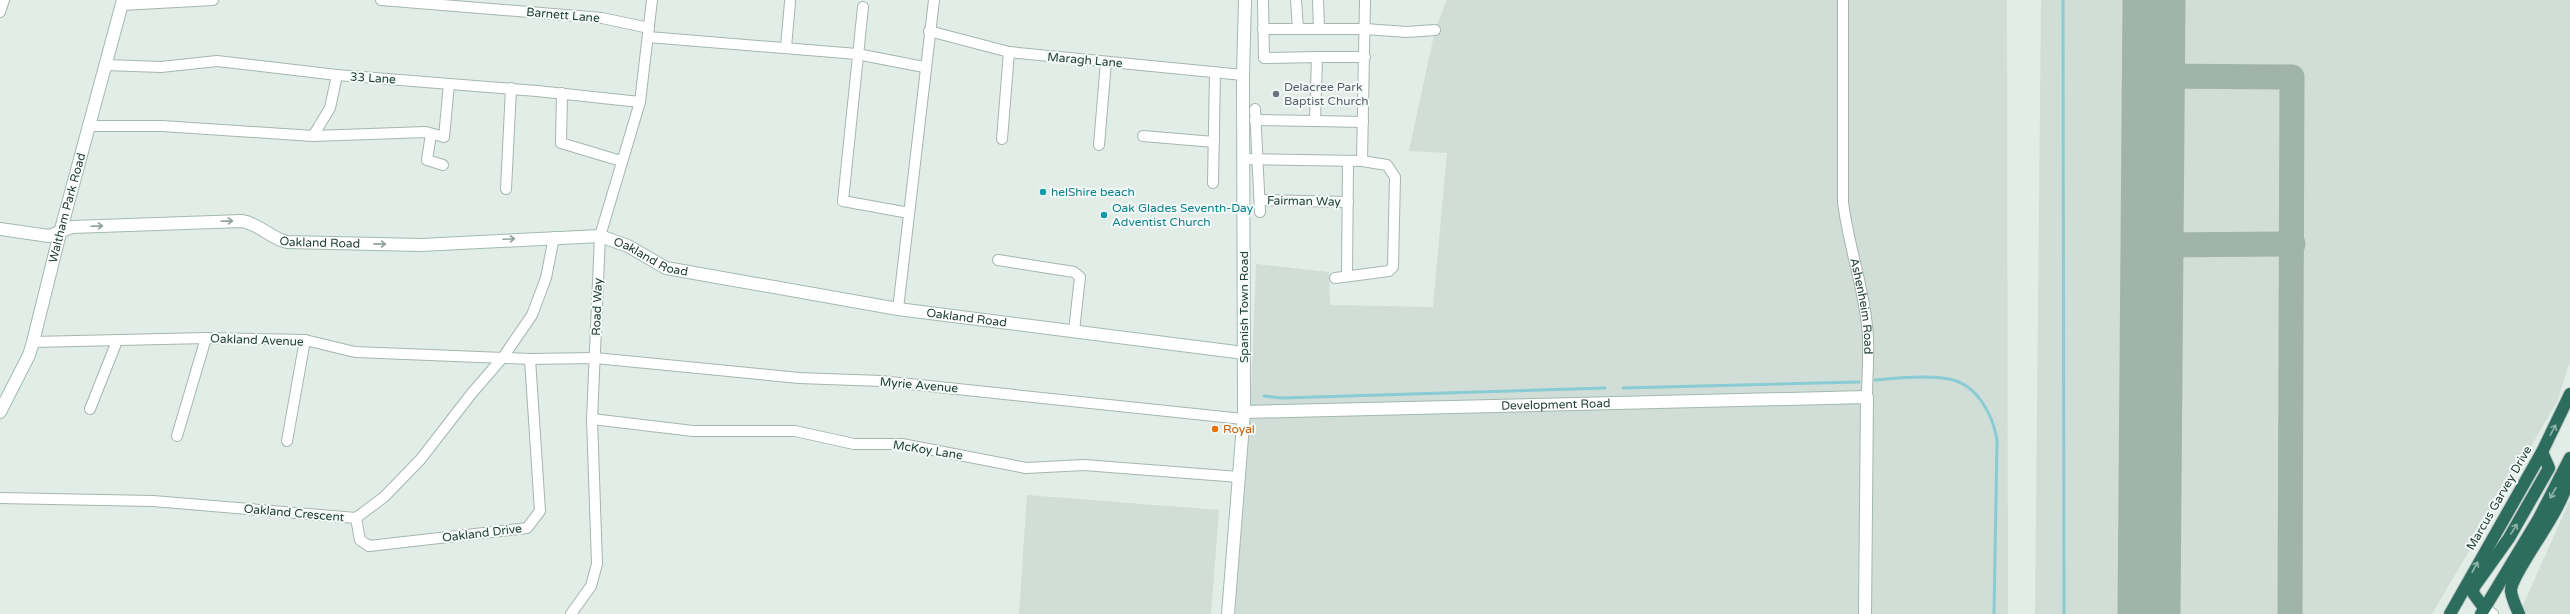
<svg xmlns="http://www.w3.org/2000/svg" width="2570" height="614" font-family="'Varela Round',sans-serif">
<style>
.built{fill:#d1ddd7}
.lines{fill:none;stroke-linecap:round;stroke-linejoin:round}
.stream{stroke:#8accd4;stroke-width:3}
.taxiway{stroke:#a0b4ac;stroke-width:25}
.runway{stroke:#a0b4ac;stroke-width:63}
.street-casing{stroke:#a5b6af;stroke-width:12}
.secondary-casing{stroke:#a1bab0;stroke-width:14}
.highway-casing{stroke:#c1cac7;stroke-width:14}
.street{stroke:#fff;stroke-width:10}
.secondary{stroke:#fff;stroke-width:12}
.highway{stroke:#2d6d5d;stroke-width:12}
.oneway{stroke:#90a09a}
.oneway2{stroke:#90b4aa}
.worship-dot{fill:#6b7280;stroke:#f4faf7;stroke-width:1.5}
.culture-dot{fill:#0f9aa8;stroke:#f4faf7;stroke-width:1.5}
.food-dot{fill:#e8710a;stroke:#f4faf7;stroke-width:1.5}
.labels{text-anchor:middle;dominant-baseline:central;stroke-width:4;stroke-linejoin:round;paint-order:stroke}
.street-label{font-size:12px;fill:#224036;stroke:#f4faf7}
.worship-label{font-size:12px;fill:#5b616d;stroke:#f4faf7;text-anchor:start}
.culture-label{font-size:12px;fill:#0d838f;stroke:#f4faf7;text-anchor:start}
.food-label{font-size:12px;fill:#c56008;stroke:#f4faf7;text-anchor:start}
</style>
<rect width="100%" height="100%" fill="#e3ede8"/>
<g class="built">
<path d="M1447,0H2007L2008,614H1235L1250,418L1256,264L1329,272L1330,305L1433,307L1447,153L1409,151L1435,30Z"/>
<path d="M2041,0H2570V361L2557,402L2432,614H2035Z"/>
<path d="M1027,495L1219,510L1211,614H1019Z"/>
<path d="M2570,500V614H2519Z"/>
</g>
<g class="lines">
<g class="stream">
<path d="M2063,0L2064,614"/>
<path d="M1875,380C1894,378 1930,375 1949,379C1977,384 1993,415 1997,440L1994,614"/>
<path d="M1623,388L1859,382"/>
<path d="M1264,396L1282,398L1605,388"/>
</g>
<g class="taxiway">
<path d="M2153,76L2292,77L2290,614"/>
<path d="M2152,245L2293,244"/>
</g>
<path class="runway" d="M2149,614L2154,0"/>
<g class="street-casing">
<g id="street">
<path d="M381,0L602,18L649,28"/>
<path d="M1296,0L1298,29"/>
<path d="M1318,0L1319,29"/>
<path id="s1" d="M1843,0V202C1848,244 1863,284 1867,326C1870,349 1867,374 1867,397"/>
<path d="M122,5L213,0"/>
<path d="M863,7L843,201L909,213"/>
<path d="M0,12L4,0"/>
<path d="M1263,29H1365L1407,32L1435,30"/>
<path d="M929,31L1009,52L1243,75"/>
<path d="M648,37L857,54L924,67"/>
<path d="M786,47L790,2"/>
<path d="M1317,57H1365"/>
<path d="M106,65L161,67L217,61L337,75L537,91L640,102"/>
<path d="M562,93L561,143L621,161"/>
<path d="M1255,109L1260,212"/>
<path d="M1255,120L1315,121L1317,57L1264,58L1263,0"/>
<path d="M1315,121L1363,122"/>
<path d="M89,126H162L313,136L330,108L337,75"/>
<path d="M431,134L427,160L443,165"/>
<path d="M313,136L426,132L444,137L449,84"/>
<path d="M1143,136L1214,142"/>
<path d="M1002,139L1009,52"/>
<path d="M1099,145L1106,62"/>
<path d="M1243,159L1362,161L1387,165L1395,177L1393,267L1389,271L1335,278"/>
<path d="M1362,161L1365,0"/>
<path d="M1213,183L1215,72"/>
<path d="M506,189L511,88"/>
<path d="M1260,200L1348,202"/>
<path d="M998,260L1074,272L1080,277L1074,331"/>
<path d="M1347,275L1348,162"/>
<path d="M898,309L934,0"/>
<path d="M33,342L206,338L305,340L355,352L530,359L595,358L799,378L881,381L1243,419"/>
<path d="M90,409L117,341"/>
<path d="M592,419L693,431H795L854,444H902L1026,468L1084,465L1239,477"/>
<path d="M177,436L206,338"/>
<path d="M287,441L305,340"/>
<path d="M0,498L153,501L356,518L384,497L420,460L472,393L504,356L532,315L546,278L554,237"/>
<path d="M356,518L360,540L369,546L527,528L540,511L530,359"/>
<path d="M2484,608L2493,614"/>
<path d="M571,614L591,586L597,564L592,419L600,236L640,102L652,0"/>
</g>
</g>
<g class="secondary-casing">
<g id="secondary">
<path id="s2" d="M0,229L49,236L72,227L242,221C260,224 270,238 287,242L421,245L600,236L628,246L666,268L898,309L1244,353"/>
<path id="s3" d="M0,412L29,355L33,342L60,233L123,0"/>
<path id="s4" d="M1244,412L1867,397L1865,614"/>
<path d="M1228,614L1244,412L1243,75L1245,0"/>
</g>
</g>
<g class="highway-casing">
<g id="highway">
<path d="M2484,608L2473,593L2474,587L2509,538L2549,468L2542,452"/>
<path d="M2450,614L2542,452L2570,394"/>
<path d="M2481,614L2539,518L2570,458"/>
<path d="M2519,614C2516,607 2512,599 2511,591C2510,573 2566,508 2569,475L2565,470"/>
</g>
</g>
<use href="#street" class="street"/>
<use href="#secondary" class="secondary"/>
<use href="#highway" class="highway"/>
</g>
<defs><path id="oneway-shaft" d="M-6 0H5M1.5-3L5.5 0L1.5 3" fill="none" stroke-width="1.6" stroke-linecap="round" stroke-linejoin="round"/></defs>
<g class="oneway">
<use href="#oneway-shaft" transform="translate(227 221) rotate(-2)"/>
<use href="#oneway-shaft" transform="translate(97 226) rotate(-2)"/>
<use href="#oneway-shaft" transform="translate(509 239) rotate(-3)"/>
<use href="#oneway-shaft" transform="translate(380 244) rotate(1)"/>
</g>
<g class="oneway2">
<use href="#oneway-shaft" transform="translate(2553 430) rotate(-62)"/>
<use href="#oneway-shaft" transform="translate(2553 493) rotate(119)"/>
<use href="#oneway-shaft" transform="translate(2514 529) rotate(-58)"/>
<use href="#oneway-shaft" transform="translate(2475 567) rotate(-61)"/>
</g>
<circle class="worship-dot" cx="1276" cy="94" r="4"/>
<g class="culture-dot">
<circle cx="1043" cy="192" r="4"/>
<circle cx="1104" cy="215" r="4"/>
</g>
<circle class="food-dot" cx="1215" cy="429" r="4"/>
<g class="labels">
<g class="street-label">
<text transform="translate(563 15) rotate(5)">Barnett Lane</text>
<text transform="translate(1085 60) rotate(5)">Maragh Lane</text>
<text transform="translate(373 78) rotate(4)">33 Lane</text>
<text transform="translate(1304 201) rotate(1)">Fairman Way</text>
<text stroke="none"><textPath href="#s3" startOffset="216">Waltham Park Road</textPath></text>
<text stroke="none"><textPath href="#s2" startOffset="327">Oakland Road</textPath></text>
<text stroke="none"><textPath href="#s2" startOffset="663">Oakland Road</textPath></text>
<text transform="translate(597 307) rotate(-88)">Road Way</text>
<text transform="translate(1244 307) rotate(-90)">Spanish Town Road</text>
<text stroke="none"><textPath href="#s1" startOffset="308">Ashenheim Road</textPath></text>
<text stroke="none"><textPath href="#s2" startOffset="986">Oakland Road</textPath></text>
<text transform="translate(257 340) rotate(2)">Oakland Avenue</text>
<text transform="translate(919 385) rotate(5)">Myrie Avenue</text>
<text stroke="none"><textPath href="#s4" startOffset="312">Development Road</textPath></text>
<text transform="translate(928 450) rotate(9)">McKoy Lane</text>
<text transform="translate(2499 498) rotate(-60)">Marcus Garvey Drive</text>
<text transform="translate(294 513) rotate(5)">Oakland Crescent</text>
<text transform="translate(482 533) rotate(-7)">Oakland Drive</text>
</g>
<g class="worship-label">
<text x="1284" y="87">Delacree Park<tspan x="1284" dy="14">Baptist Church</tspan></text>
</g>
<g class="culture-label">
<text x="1051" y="192">helShire beach</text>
<text x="1112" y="208">Oak Glades Seventh-Day<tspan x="1112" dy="14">Adventist Church</tspan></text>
</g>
<g class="food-label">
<text x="1223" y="429">Royal</text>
</g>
</g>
</svg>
